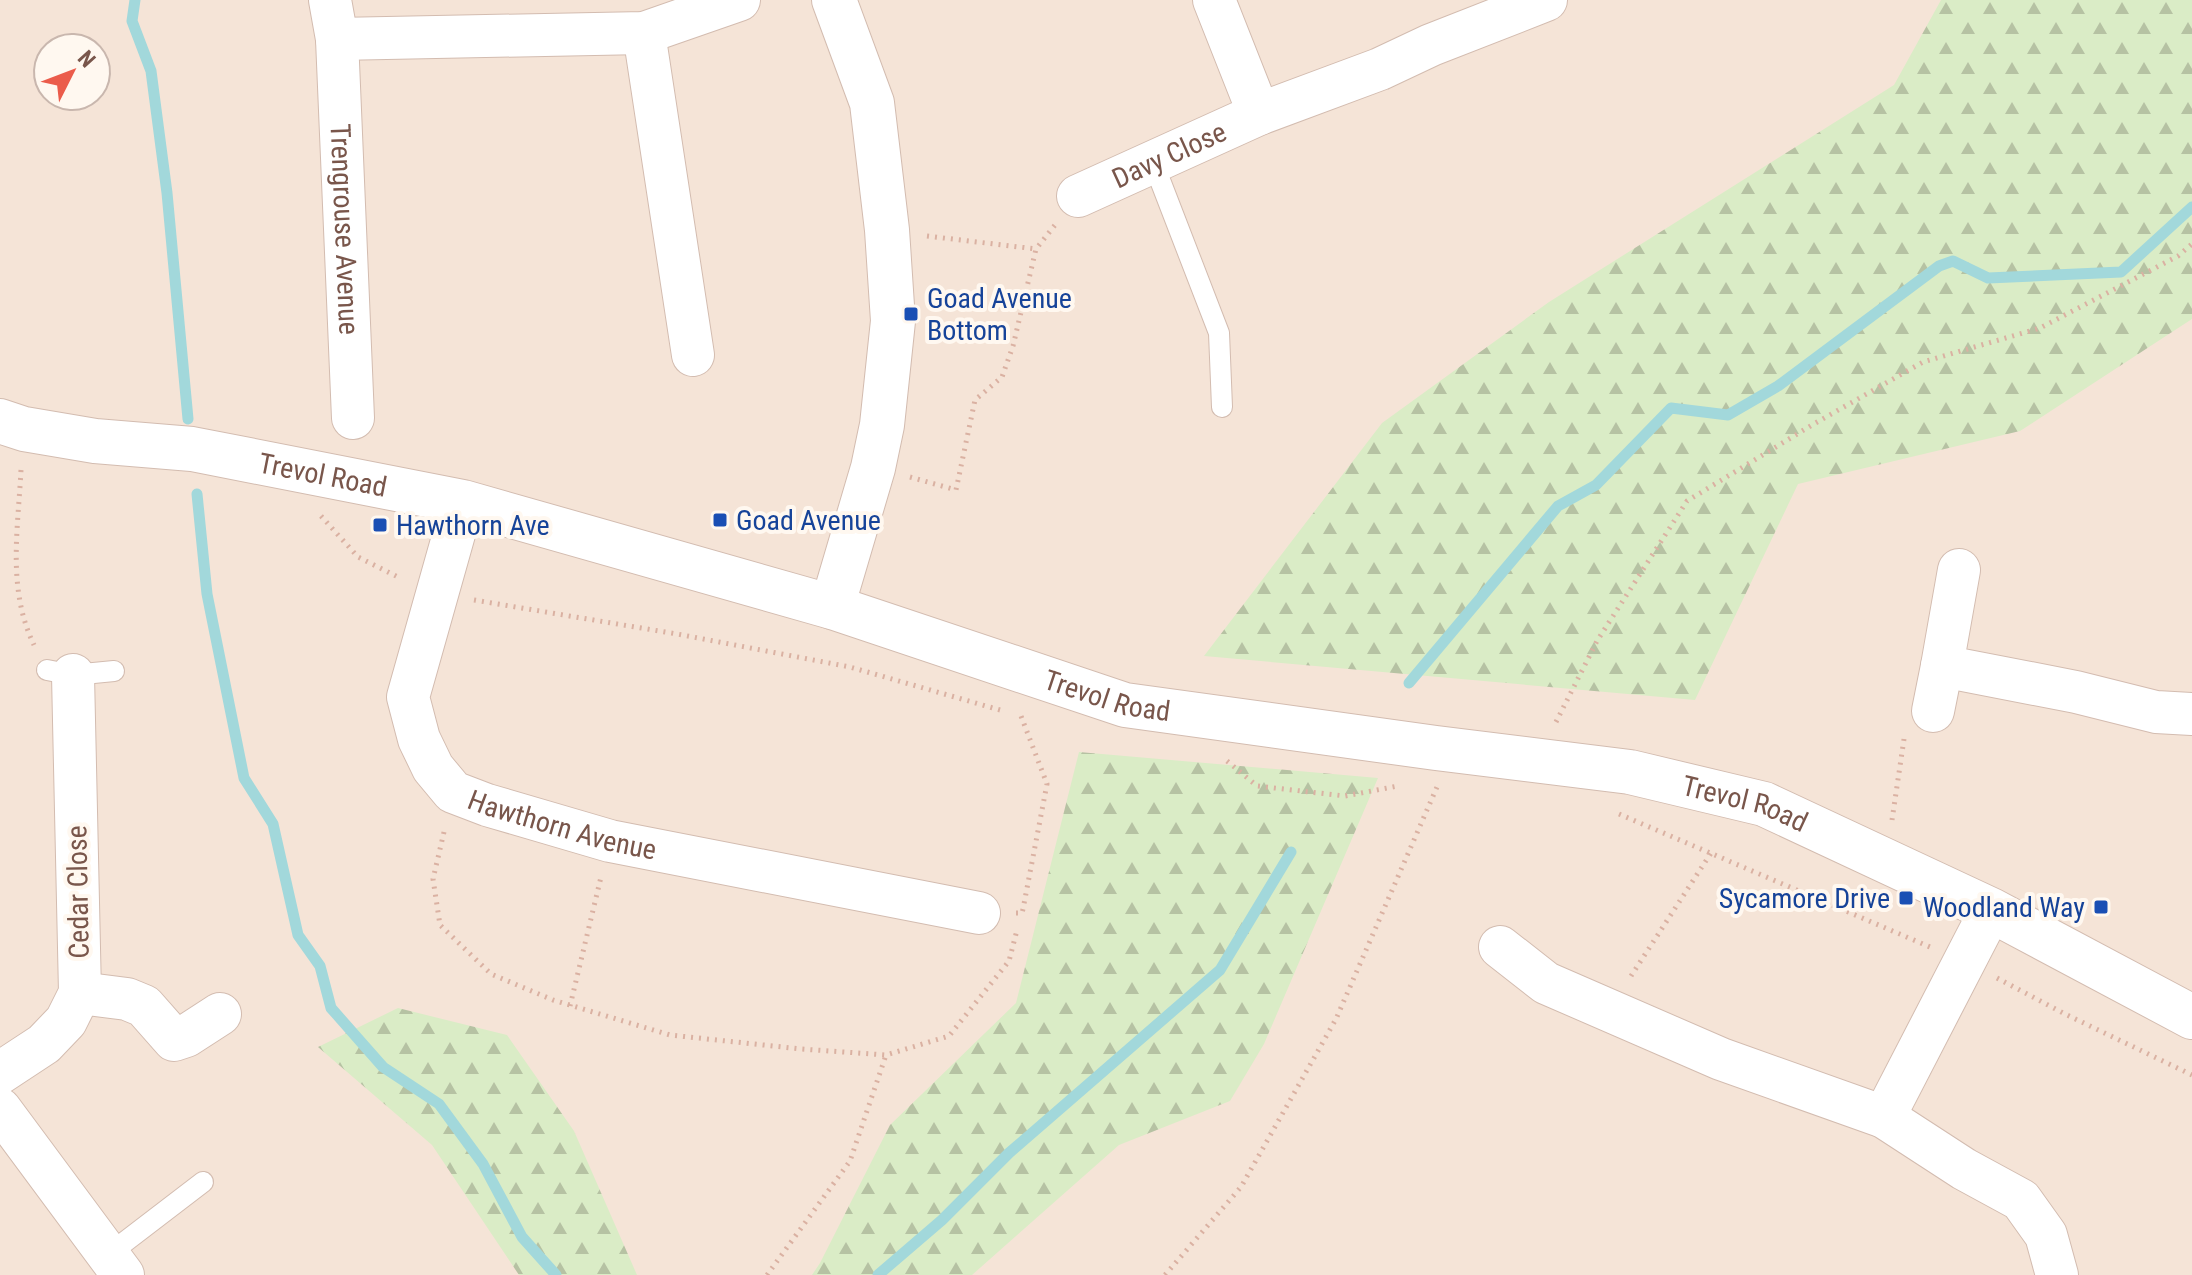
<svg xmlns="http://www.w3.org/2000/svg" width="2192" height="1275" font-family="'Roboto Condensed',sans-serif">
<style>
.residential{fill:#f5e4d7;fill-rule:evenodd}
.forest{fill:url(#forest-firs)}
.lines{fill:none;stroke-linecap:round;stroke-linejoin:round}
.stream{stroke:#a2d8db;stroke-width:11}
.service-casing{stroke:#d3bcb0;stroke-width:22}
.minor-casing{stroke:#d3bcb0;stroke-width:44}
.tertiary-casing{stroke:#d3bcb0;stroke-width:46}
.path{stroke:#dab1a2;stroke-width:5;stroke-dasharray:2 6;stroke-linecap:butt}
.service{stroke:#fff;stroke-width:20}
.minor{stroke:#fff;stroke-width:42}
.tertiary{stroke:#fff;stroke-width:44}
.transit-dot{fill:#1a4fb4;stroke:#fff8f0;stroke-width:3}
.labels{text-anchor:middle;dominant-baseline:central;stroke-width:8;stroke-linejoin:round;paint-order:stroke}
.street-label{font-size:28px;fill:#79564b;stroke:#fff8f0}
.transit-label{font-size:28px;fill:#164399;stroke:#fff8f0;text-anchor:start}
</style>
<defs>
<pattern id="forest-firs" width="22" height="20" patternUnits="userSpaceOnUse" patternTransform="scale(2)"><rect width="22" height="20" fill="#daecc6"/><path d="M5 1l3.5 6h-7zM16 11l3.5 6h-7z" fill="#b6c2a3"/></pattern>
</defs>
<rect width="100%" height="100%" fill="#fdf3e9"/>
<path class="residential" d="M0,0H2192V1275H0ZM48,48H96V96H48Z"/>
<g class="forest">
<path d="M1941,0H2192V319L2020,431L1798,484L1695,700L1204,656L1382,423L1549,302L1894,85Z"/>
<path d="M1079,752L1378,778L1264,1044L1230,1101L1119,1145L972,1275H812L820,1263L890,1125L1016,1003Z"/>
<path d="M398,1008L507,1035L574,1131L637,1275H519L432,1145L318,1047Z"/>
</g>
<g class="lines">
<g class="stream">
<path d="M135,0L132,21L151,71L167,193L188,419"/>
<path d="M197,494L207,594L244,778L273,824L298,935L320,966L331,1008L383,1067L439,1104L483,1164L522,1237L556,1275"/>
<path d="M1409,683L1558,506L1596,485L1671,408L1728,415L1778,386L1939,266L1953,261L1988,278L2121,272L2192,207"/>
<path d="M878,1275L942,1220L1009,1153L1220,970L1291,852"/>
</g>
<g class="service-casing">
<g id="service">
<path d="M1153,162L1219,333L1222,407"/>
<path d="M47,670L73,675L114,671"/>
<path d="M109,1254L203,1182"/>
</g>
</g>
<g class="minor-casing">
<g id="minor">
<path id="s1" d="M330,0L337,39L353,418"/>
<path d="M644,33L693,355"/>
<path d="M337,39L644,33L739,0"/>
<path d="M1259,114L1380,69L1431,45L1546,0"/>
<path id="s2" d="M1078,196L1259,114L1214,0"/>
<path id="s3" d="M463,502L408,697L419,739L433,768L453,792L487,805L610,841L979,913"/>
<path d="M1959,570L1942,666L2076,692L2156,712L2192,714"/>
<path d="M1933,711L1942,666"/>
<path d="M1500,947L1546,983L1721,1059L1884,1117L1964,1169L2021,1200L2046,1235L2057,1275"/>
<path d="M80,993L127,999L144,1006L174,1040L186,1036L220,1014"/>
<path d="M0,1073L44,1044L66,1021L80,993L73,675"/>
<path d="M0,1109L123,1275"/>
<path d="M1884,1117L1991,910"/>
</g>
</g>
<g class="tertiary-casing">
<g id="tertiary">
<path id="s4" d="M0,421L24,429L95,441L192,449L463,502L832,607L1125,705L1436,748L1630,772L1764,804L1991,910L2192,1017"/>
<path d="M832,607L873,468L882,425L893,321L887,230L872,103L834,0"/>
</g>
</g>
<g class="path">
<path d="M927,236L1036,249"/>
<path d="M21,470C18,530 7,589 34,645"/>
<path d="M910,477L956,490L975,400L1002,377L1013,346L1036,249L1055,225"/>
<path d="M321,516L358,557L400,578"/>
<path d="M474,600L677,634L850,667L1000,710"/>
<path d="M1556,722L1597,641L1687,501L1812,425L1923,362L2040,328L2178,256L2192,244"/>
<path d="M1227,761L1257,786L1345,796L1398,786"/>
<path d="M1619,814L1930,947"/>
<path d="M1892,820L1904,739"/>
<path d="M444,832L433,879L440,925L491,974L553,1000L670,1035L801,1049L886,1055L949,1036L1009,961L1017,930"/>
<path d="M1016,913H1022L1023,909L1047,784L1021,716L1018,715"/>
<path d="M1631,976L1711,853"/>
<path d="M1997,978L2065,1014L2192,1075"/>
<path d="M570,1006L601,877"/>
<path d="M767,1275L850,1161L886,1055"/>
<path d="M1165,1275L1241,1187L1336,1019L1437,787"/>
</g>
<use href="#service" class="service"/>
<use href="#minor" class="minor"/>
<use href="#tertiary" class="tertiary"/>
</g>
<g class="transit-dot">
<rect x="903" y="306" width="16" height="16" rx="4"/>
<rect x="712" y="512" width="16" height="16" rx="4"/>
<rect x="372" y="517" width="16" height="16" rx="4"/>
<rect x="1898" y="890" width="16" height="16" rx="4"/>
<rect x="2093" y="899" width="16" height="16" rx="4"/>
</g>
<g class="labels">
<g class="street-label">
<text stroke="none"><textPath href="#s2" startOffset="100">Davy Close</textPath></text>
<text stroke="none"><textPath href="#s1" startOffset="230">Trengrouse Avenue</textPath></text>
<text stroke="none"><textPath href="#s4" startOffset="328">Trevol Road</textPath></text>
<text stroke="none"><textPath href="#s4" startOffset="1144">Trevol Road</textPath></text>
<text stroke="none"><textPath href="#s4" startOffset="1792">Trevol Road</textPath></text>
<text stroke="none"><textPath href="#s3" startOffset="424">Hawthorn Avenue</textPath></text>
<text transform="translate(78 892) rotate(-91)">Cedar Close</text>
</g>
<g class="transit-label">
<text x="927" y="298">Goad Avenue<tspan x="927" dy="32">Bottom</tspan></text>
<text x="736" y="520">Goad Avenue</text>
<text x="396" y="525">Hawthorn Ave</text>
<text x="1890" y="898" text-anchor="end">Sycamore Drive</text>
<text x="2085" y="907" text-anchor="end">Woodland Way</text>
</g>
</g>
<g transform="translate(72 72) rotate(48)"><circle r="38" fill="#fff8f0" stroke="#c9b7ae" stroke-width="2"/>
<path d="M0-6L14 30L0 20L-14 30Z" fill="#eb5c4b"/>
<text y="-12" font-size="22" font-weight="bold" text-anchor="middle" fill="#79564b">N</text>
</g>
</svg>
